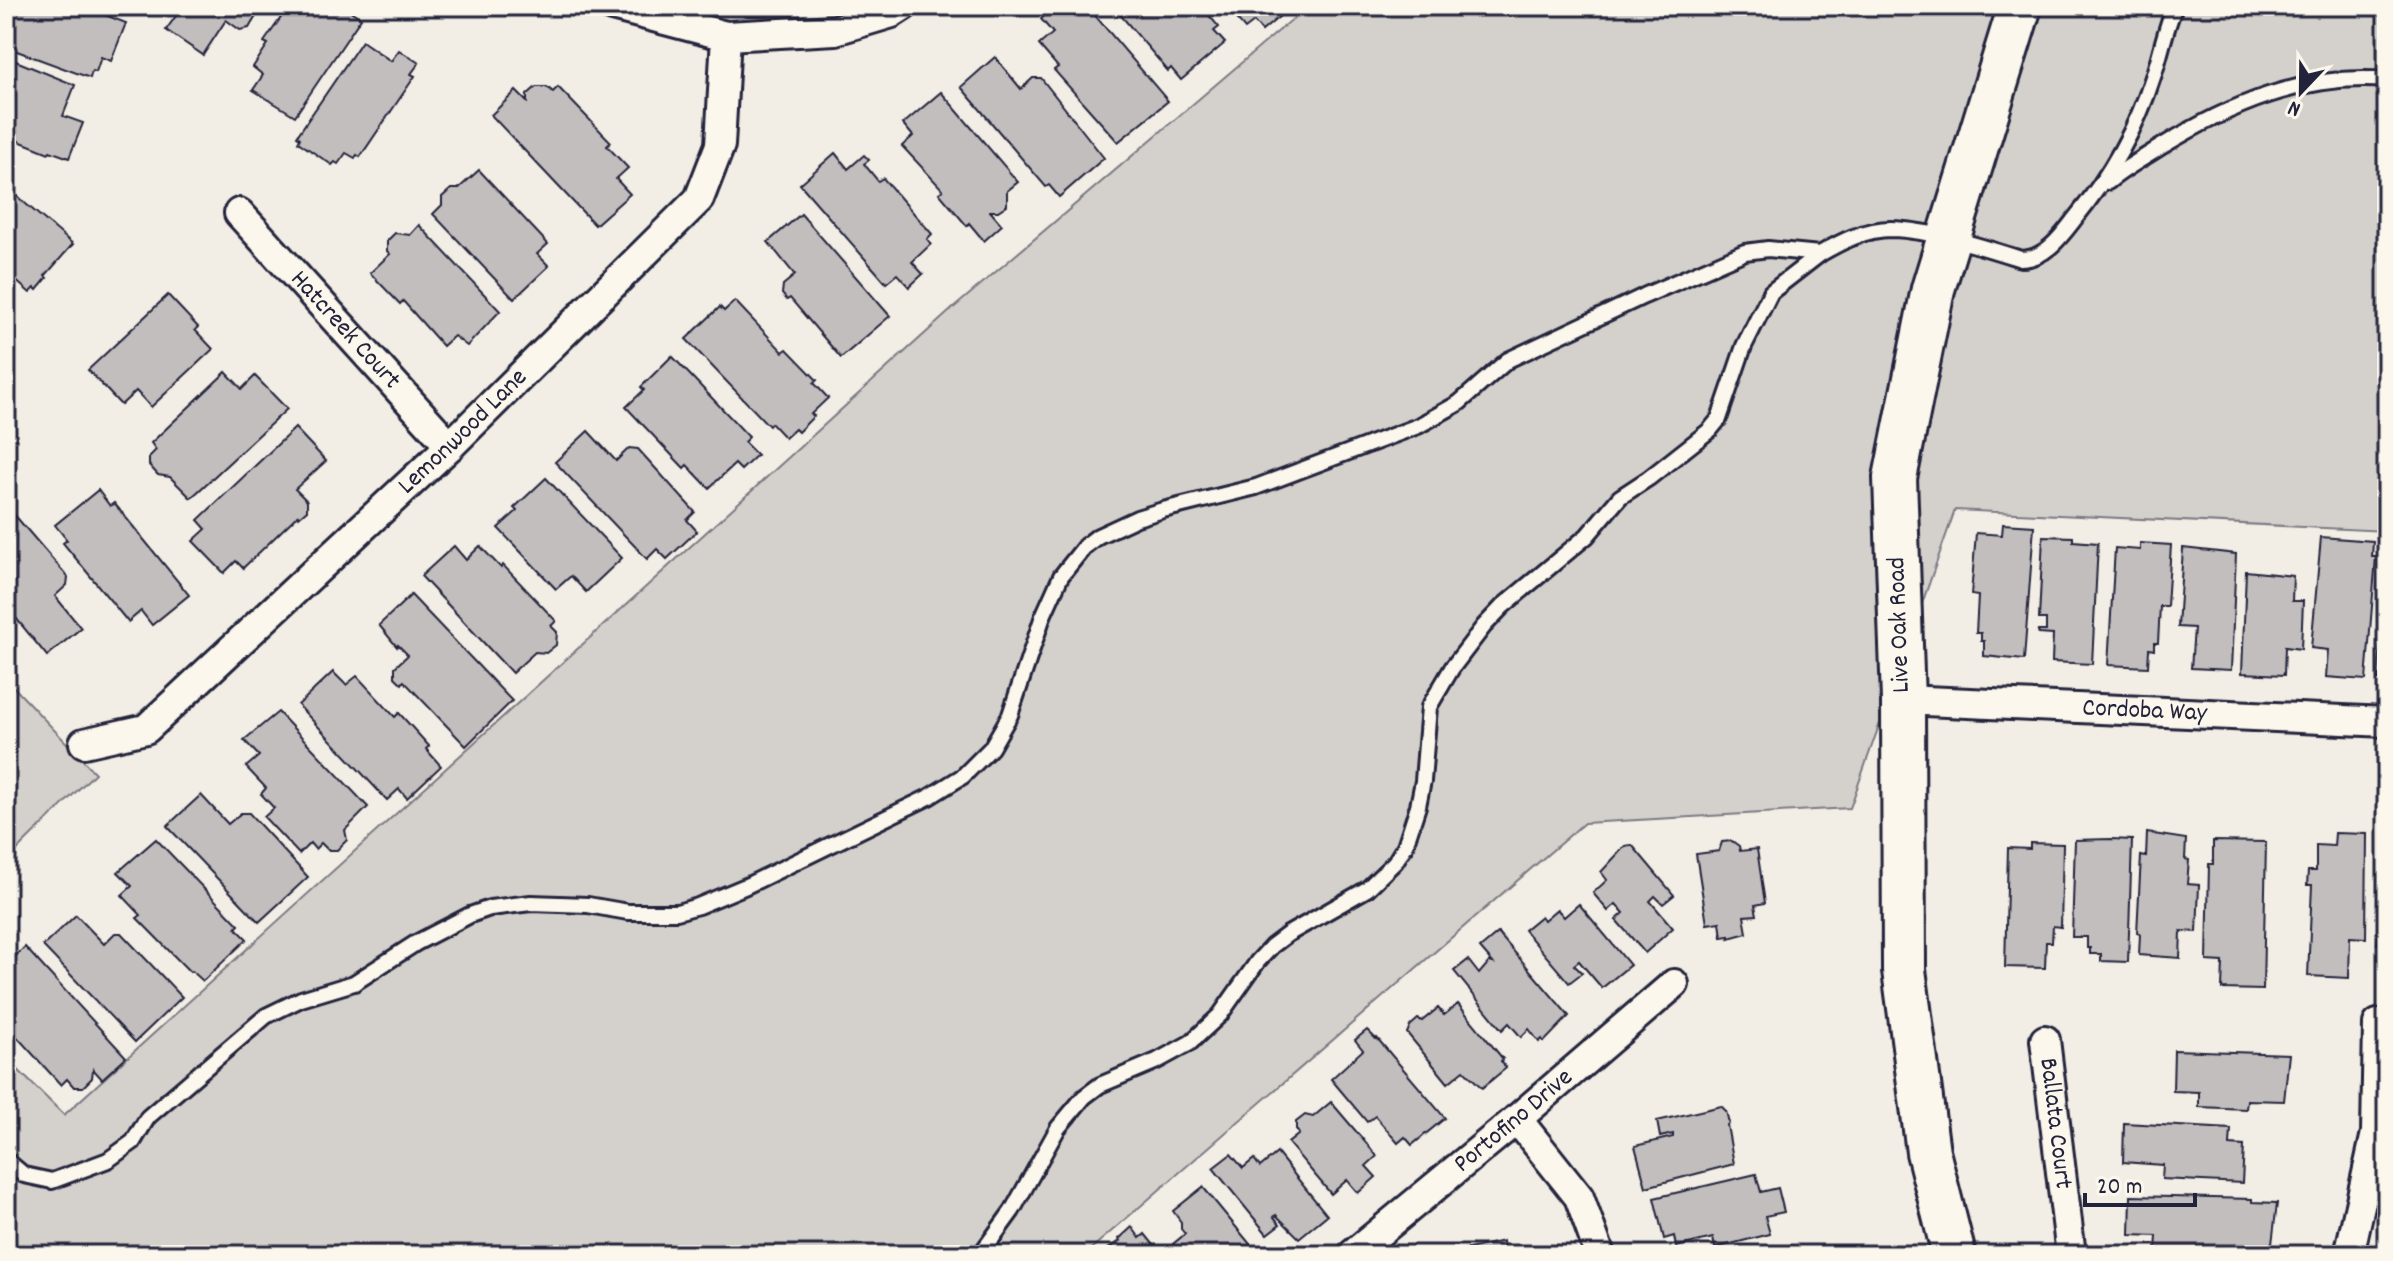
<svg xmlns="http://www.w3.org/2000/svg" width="2393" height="1261" font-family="Dekko,sans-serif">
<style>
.green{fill:#d4d1cc;stroke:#7b7a84;stroke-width:2}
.building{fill:#c2bebe;stroke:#22223b;stroke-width:2}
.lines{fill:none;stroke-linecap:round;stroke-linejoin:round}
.lane-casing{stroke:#22223b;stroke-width:20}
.street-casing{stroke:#22223b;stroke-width:34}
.secondary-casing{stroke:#22223b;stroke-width:48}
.lane{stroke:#fbf7ec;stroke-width:14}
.street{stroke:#fbf7ec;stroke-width:28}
.secondary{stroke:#fbf7ec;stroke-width:42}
.labels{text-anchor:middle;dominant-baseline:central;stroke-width:7;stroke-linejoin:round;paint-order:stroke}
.street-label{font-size:26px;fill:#22223b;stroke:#fbf7ec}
</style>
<rect width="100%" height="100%" fill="#f2eee5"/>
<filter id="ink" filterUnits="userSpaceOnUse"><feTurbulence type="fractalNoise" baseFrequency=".0125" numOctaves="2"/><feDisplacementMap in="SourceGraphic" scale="16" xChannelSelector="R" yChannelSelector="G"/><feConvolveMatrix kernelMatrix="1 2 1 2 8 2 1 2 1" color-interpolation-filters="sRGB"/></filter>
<g filter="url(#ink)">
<g class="green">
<path d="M1308,6H2387V531L1955,510L1850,808L1584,823L1084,1255H6V1058L64,1115L951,310Z"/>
<path d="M6,679L95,773L6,861Z"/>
</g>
<g class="building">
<path d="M6,6H82L126,23L111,61L101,57L96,72L92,71L90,78L6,47Z"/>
<path d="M183,6H262L249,28L240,30L226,20L203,55L166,30Z"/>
<path d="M289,6H343L361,18L295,116L253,90L263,75L253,67L268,44L264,42Z"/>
<path d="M1056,6H1087L1168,101L1118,142L1054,70L1058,67L1039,45L1053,33L1041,19Z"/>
<path d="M1109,6H1201L1219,27L1214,31L1225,43L1181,80L1171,68L1168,71L1113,6Z"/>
<path d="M1225,6H1292L1262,31L1254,22L1245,29Z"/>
<path d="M362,41L391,61L399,50L419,63L411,74L415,76L360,157L357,155L355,158L346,153L338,164L335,162L332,165L298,142L300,138L297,136Z"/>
<path d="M6,57L75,85L63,116L83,123L69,158L50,151L49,153L6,136Z"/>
<path d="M995,57L1021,89L1033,78H1041L1104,158L1059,197L1049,185L1046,187L961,87Z"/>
<path d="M536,87H547L553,92L558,87L611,142L607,146L628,168L616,179L630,194L595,225L491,115L516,91L527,102V95Z"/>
<path d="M941,92L1018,182L1007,191V205L998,211H990L1002,225L984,241L969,223L967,226L939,193L943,190L902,146L913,136L903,124Z"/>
<path d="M835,153L848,169L864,155L869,160L864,164L878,181L883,178L932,234L927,239L931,244L912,262L923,274L909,287L897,274L886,283L800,184Z"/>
<path d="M479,170L548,244L537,254L549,266L514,299L433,214L442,205V197L451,189H458Z"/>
<path d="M6,187L73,244L45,276L47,278L37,290L35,288L30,293L6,272Z"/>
<path d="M801,214L890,316L841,358L790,298L787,300L782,294L783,285L795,275L768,242Z"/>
<path d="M419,225L500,311L467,346L454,336L443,346L403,301L400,304L370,273L390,254L387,251V241L395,233L410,235Z"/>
<path d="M168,295L198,327L195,330L213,349L151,407L136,391L121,405L88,370Z"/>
<path d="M735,301L783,352L787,349L817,380L814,383L828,398L811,414L814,416L798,432L795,429L785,438L771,423L769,426L686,339L720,307L724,311Z"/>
<path d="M672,356L749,437L744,442L757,455L741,470L735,464L709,488L687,465L684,468L626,407L644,390L641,387Z"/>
<path d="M226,372L242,389L255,376L287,409L191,498L170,477L158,475L149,465V457L156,450L151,443Z"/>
<path d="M295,428L326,461L295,489L307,501V510L299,517L298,515L243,568L236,561L224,573L193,541L206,529L198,520Z"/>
<path d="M588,431L616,461L629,448L638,449L695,512L687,520L697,531L667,559L657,549L647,559L555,462Z"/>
<path d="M546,478L622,558L586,592L571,576L556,589L498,528L517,511L514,508Z"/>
<path d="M98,490L110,506L114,503L189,595L152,625L141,611L128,622L63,543L67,540L55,525Z"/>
<path d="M12,512L68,577L67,585L55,596L81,628L47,656L6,606V517Z"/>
<path d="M2003,524L2034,526L2024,660L1984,656V641H1981V633H1976L1978,596L1971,595L1976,533L2002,535Z"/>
<path d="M2043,536L2073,537V541L2098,543L2092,664L2052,662L2053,635L2039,634L2038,631H2046V619H2039Z"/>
<path d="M2321,537L2373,541L2372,557H2376L2366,680L2326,677L2328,650L2311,648Z"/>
<path d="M2140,543L2171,545L2167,606H2160L2158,643H2154V650L2149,649L2148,667L2108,665L2115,548L2140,550Z"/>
<path d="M454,546L466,560L480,546L501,568L503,565L556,621L551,626L557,632L556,645L546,653L535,652L512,673L421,576Z"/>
<path d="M2183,548L2236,554L2231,670L2191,668L2194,628L2178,627Z"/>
<path d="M2385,556H2387V680H2378Z"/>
<path d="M2246,571L2293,576L2292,601H2303L2301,649L2285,647L2284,675L2242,673Z"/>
<path d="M411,595L512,701L466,746L404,681L402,684L395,677V667L408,655L398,645L397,647L379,625Z"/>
<path d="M333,672L346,685L357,676L395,717L399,713L429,746L426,749L441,766L407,798L399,789L387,800L298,705Z"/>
<path d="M278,712L368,807L345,830L347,840L337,850H328L321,843L315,849L310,843L299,854L264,817L274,808L261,794L266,788L246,767L259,756L244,740Z"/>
<path d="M201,795L228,824L241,813H249L308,877L259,922L167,826Z"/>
<path d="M2147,833L2186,839L2185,859L2189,860L2187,884L2199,885L2197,932L2181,931L2180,958L2139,955L2140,934L2137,933L2141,856L2146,857Z"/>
<path d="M2335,833L2367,834L2366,938L2350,937L2349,978L2308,976L2312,885H2307L2308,871H2316V845L2334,846Z"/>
<path d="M156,839L239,925L236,928L247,939L203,981L192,971L190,972L137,918L141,915L122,895L132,886L118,872Z"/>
<path d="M2111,839L2132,840L2128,962L2101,961V954H2090V948H2087V937H2072L2075,840Z"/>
<path d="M1732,841L1739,846L1740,851L1757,849L1765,903L1755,905L1757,915L1744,916L1747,933L1729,938V936L1722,937L1720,922L1707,924L1696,854L1719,851L1722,842Z"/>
<path d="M2213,841L2266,842L2263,990L2222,989L2223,962L2207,961L2209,864H2213Z"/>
<path d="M2030,843L2063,844L2061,927L2053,926L2052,942H2046L2045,968L2005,967L2008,848L2030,849Z"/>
<path d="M1632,845L1674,895L1663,904L1655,896L1650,901L1673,928L1645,953L1616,920L1624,913L1616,904L1608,911L1593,893L1607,880L1601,872L1625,846Z"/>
<path d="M2387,870V945L2377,944Z"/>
<path d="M1579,904L1630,965L1602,988L1579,961L1574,965L1582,973L1569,983L1524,930L1541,916L1544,920L1557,909L1564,917Z"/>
<path d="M76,915L104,944L115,933H121L182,997L135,1042L43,946Z"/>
<path d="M1498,933L1569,1016L1544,1042L1542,1039L1539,1042L1529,1029L1521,1037L1509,1023L1502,1030L1454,971L1468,960L1479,974L1489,962L1493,963L1480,948Z"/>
<path d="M25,947L126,1057L102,1079L93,1069L92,1078L83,1087H74L67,1079L61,1085L8,1027L11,1024L6,1019V965Z"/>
<path d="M1458,1004L1503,1059L1501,1061L1506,1068L1482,1088L1464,1070L1448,1083L1407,1033L1410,1026L1418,1019L1422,1021L1438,1008L1444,1015Z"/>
<path d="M1367,1030L1376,1039L1377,1038L1445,1118L1412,1145L1405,1137L1398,1143L1375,1116L1367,1122L1331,1079L1363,1050L1355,1040Z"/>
<path d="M2174,1050L2289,1054L2284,1101L2247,1100L2246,1109L2199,1107V1092L2173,1091Z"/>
<path d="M1331,1102L1377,1156L1366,1166L1376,1177L1358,1193L1347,1180L1331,1194L1288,1143L1299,1134L1296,1129V1122L1305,1115L1313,1117Z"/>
<path d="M1721,1106L1726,1111L1729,1123L1727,1125L1734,1164L1646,1187L1635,1146L1673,1137V1134L1660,1137L1657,1121Z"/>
<path d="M2124,1123L2231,1129L2230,1145L2244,1146L2242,1183L2162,1179L2163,1165L2123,1162Z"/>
<path d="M1277,1153L1327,1215L1299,1238L1276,1215L1274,1217L1280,1224L1267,1234L1213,1168L1231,1154L1243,1168L1254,1159L1260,1167Z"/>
<path d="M1756,1174L1761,1192L1778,1188L1784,1212L1765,1216L1770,1234L1715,1248L1713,1238L1676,1247L1674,1236L1664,1239L1654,1198Z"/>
<path d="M1203,1187L1259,1255H1182L1173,1244L1185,1234L1181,1229V1222L1173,1211Z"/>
<path d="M2131,1196L2252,1199V1202L2277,1203L2271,1252H2254L2253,1255L2156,1252L2157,1236L2130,1235Z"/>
<path d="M1132,1227L1140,1238L1145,1234L1162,1255H1099L1120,1241L1119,1239Z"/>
<path d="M1503,1241L1504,1251L1521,1247L1523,1255H1455V1252Z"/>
<path d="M1778,1248L1779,1255H1734L1759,1249L1760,1252Z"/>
</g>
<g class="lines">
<g class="lane-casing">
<g id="lane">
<path d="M2108,182C2123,169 2142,159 2159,148C2229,105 2303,73 2387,80"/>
<path d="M1820,254C1842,241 1866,229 1891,229C1931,230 1983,247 2021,259C2044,259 2060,238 2073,221C2109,177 2136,131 2153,77C2161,53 2165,29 2175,6"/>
<path d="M6,1160L24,1175L52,1181L108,1160L133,1142L148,1117L266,1016L301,999L354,983L416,943L470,915L490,908L531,903L588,905L628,912H677L698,906L746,886L929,797L963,776L991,748L1010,715L1043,616L1061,576L1085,546L1098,536L1137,518L1163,510L1256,487L1418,426L1459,403L1508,360L1644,296L1745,252L1768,249L1820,254L1771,292L1744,346L1719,419L1710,430L1649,478L1620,497L1587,536L1503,606L1484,626L1452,668L1429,707L1423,781L1418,806L1405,846L1395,862L1367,889L1288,934L1272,946L1258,961L1220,1015L1190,1043L1157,1061L1100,1085L1084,1097L1058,1128L1012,1211L980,1255"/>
</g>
</g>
<g class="street-casing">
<g id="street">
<path d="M612,6L726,36L835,30L892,13L903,6"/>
<path id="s1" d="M239,213L450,446"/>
<path id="s2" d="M1903,700L2387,722"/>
<path id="s3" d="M84,743L146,729L450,446L699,199L720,145L726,36"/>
<path id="s4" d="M2045,1040L2071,1255"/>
<path d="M1517,1119L1579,1197L1600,1255"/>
<path id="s5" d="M1352,1255L1517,1119L1674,984"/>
<path d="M2349,1255L2376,1133L2378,1024H2387"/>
</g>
</g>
<g class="secondary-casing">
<path id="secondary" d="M1954,1255L1928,1152L1904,970L1903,700L1895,478L1933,289L2020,6"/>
</g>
<use href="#lane" class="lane"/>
<use href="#street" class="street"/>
<use href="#secondary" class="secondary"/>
</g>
</g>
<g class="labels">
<g class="street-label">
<text stroke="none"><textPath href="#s1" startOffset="158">Hatcreek Court</textPath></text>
<text stroke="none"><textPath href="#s3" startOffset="498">Lemonwood Lane</textPath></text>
<text transform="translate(1900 625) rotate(-92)">Live Oak Road</text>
<text stroke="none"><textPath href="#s2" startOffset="242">Cordoba Way</textPath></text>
<text stroke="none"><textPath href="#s5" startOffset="210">Portofino Drive</textPath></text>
<text stroke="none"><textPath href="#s4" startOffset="84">Ballata Court</textPath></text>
</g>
</g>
<rect width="2393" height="1261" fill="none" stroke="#fbf7ec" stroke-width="32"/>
<rect x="16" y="16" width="2361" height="1229" fill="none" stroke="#22223b" stroke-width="3" filter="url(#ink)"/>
<g transform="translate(2301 92) rotate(202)" stroke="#fbf7ec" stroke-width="6" paint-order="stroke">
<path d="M0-6L14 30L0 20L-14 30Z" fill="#22223b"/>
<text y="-12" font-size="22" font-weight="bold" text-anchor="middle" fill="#22223b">N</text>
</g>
<path d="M2085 1193v12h110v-12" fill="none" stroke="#22223b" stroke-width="4"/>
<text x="2097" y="1193" font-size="24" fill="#22223b" stroke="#fbf7ec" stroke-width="6" paint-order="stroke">20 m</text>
</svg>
